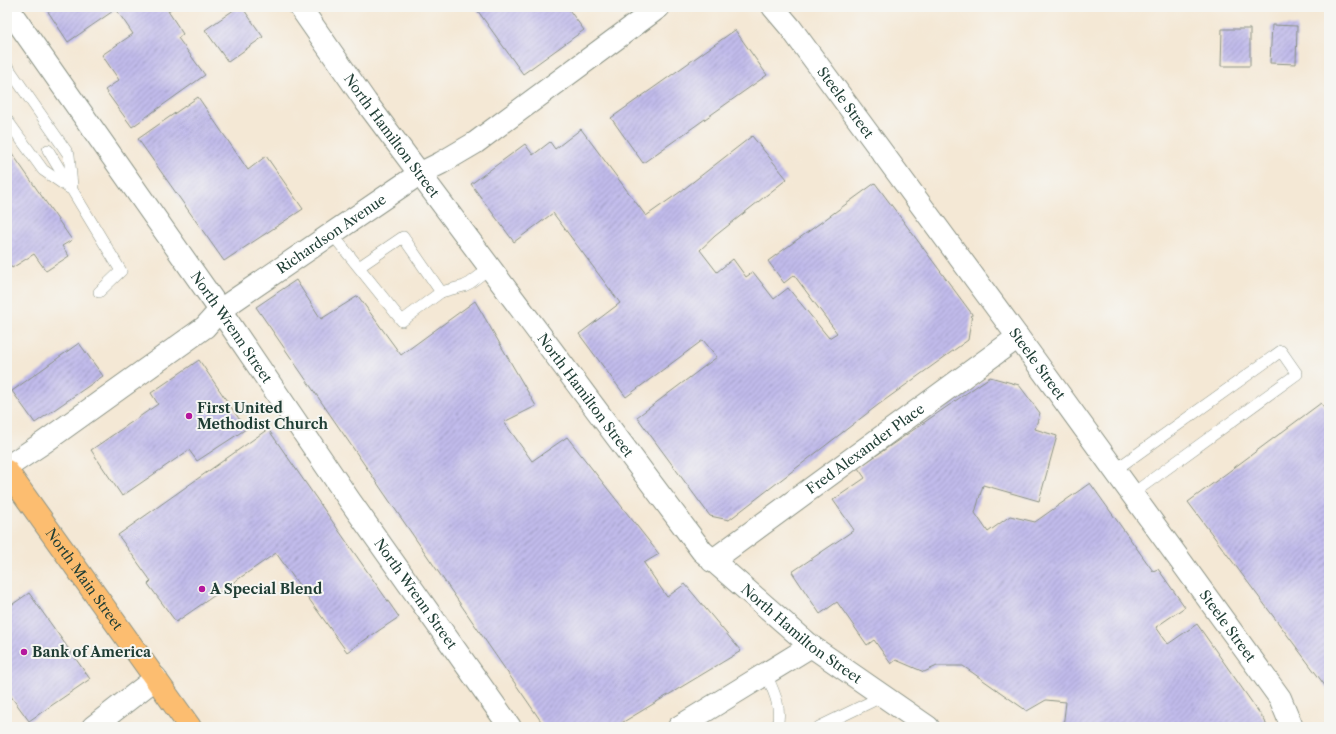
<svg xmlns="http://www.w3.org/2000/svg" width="1336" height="734" font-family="'Libre Caslon Text',serif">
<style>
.building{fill:url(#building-hatch)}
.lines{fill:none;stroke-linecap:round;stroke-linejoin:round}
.service-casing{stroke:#8a9284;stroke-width:12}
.minor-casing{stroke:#8a9284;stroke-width:24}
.tertiary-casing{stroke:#8a9284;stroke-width:24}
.primary-casing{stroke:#8a9284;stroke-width:24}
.service{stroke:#fff;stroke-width:11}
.minor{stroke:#fff;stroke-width:22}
.tertiary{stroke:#fff;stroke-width:22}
.primary{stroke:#fcbd6f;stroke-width:22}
.poi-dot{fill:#b5179e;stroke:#f6f6f2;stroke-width:1.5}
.labels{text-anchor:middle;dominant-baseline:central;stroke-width:4;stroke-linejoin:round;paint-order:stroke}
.street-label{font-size:14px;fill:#1f3d34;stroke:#f6f6f2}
.poi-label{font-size:14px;font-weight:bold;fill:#1f3d34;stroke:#f6f6f2;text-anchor:start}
</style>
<defs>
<pattern id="building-hatch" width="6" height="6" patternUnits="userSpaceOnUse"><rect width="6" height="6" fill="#c1bbeb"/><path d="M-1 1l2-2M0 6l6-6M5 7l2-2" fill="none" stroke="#9c99bf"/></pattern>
</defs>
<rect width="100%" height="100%" fill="#f6f6f2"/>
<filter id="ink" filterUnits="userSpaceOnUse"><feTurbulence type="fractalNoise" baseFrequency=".025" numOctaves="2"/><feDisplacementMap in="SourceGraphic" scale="8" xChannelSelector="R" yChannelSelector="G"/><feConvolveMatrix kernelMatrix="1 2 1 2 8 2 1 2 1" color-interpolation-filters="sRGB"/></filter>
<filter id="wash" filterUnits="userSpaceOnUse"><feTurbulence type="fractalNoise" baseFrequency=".012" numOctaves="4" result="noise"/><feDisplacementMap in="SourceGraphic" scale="16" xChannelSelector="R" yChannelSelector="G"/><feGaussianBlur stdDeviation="0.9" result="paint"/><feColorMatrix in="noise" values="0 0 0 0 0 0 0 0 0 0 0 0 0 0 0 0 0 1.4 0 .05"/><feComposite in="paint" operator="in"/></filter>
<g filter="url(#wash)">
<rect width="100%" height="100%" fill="#f4e8d5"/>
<g id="blocks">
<g class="building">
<path d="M45,7H174L168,11L183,34L178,38L205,75L132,127L105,90L119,80L102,55L133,34L116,9L68,42Z"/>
<path d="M238,7H242L263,37L228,62L205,30Z"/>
<path d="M475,7H567L584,30L523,74Z"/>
<path d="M1272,25L1297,26L1296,64L1270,63Z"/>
<path d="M1222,29H1250V66H1221Z"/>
<path d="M735,30L767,75L643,163L611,118Z"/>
<path d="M198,97L248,170L266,156L303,209L224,261L138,139Z"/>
<path d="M581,129L646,216L680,192L752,136L787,179L715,236L700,250L717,272L733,259L746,277L753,272L774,299L788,288L829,338L837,333L794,275L784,283L768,261L875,183L972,314L968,340L878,405L729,520L710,516L637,417L717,357L703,340L626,397L579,334L620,303L553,213L514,242L471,184L525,144L533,155L550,142L555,149Z"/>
<path d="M7,146L72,240L62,246L69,256L46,271L34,254L12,268L7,261Z"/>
<path d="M296,280L321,319L358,296L401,355L475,301L536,406L504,422L532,461L567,437L659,554L644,563L667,597L685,584L741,651L615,727H545L256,307Z"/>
<path d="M79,343L103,376L35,423L12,391Z"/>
<path d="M199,360L246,429L197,461L189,450L122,496L91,450L158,404L151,393Z"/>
<path d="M990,377L1019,385L1040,413L1035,429L1057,436L1039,501L983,485L975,513L988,532L1010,516L1035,522L1090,483L1153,571L1158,569L1185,607L1156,627L1168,644L1197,624L1265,721L1267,727H1063L1066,702L1046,700L1027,711L963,666H937L924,672L896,660L891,664L874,640L867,645L837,602L820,614L792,572L854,530L833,500L865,478L858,468Z"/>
<path d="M1321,403L1329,414V691L1188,502Z"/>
<path d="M268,429L399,617L347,652L276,553L176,622L148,584L151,581L118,535Z"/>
<path d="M29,593L90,679L29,721L7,691V608Z"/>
</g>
</g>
</g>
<g filter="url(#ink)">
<use href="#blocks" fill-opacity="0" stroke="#8a9284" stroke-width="1"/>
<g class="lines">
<g class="service-casing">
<g id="service">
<path d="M9,69L69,155L72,186"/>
<path d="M7,120L43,170L69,188"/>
<path d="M48,150L121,271L99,292"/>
<path d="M332,234L402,321L441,292L403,237L359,267"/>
<path d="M441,292L464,286L470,283L490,268"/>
<path d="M1115,470L1281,351L1297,374L1132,494"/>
<path d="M766,674C774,692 782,707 777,727"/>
<path d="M819,727L883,696"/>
</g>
</g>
<g class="minor-casing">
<path id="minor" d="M93,727L156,678"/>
</g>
<g class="tertiary-casing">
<g id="tertiary">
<path id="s1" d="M7,7L220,310L350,501L510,727"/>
<path id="s2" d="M300,7L366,102L702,551L811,646L928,727"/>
<path id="s3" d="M773,7L790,27L1018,337L1280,698L1292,727"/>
<path id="s4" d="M7,467L43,443L205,327L220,310L419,174L441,163L475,143L659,7"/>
<path id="s5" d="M712,561L1018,337"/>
<path d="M679,727L811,646"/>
</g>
</g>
<g class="primary-casing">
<g id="primary">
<path id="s6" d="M7,471L190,727"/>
</g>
</g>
<use href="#service" class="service"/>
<use href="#minor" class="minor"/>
<use href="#tertiary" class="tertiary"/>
<use href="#primary" class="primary"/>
</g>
</g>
<g class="poi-dot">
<circle cx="189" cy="416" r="4"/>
<circle cx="202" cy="589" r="4"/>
<circle cx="24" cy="652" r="4"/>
</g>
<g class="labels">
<g class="street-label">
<text stroke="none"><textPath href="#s3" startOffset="120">Steele Street</textPath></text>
<text stroke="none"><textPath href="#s2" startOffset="158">North Hamilton Street</textPath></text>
<text stroke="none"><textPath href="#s4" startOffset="400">Richardson Avenue</textPath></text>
<text stroke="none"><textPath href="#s1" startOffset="391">North Wrenn Street</textPath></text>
<text stroke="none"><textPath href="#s3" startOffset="444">Steele Street</textPath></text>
<text stroke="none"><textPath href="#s2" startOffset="482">North Hamilton Street</textPath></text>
<text stroke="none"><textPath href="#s5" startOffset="190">Fred Alexander Place</textPath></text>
<text stroke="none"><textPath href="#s6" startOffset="133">North Main Street</textPath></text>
<text stroke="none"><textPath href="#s1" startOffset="715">North Wrenn Street</textPath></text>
<text stroke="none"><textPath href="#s3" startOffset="768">Steele Street</textPath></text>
<text stroke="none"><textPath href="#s2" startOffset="806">North Hamilton Street</textPath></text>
</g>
<g class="poi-label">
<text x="197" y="408">First United<tspan x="197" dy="16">Methodist Church</tspan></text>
<text x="210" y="589">A Special Blend</text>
<text x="32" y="652">Bank of America</text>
</g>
</g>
<rect width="1336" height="734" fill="none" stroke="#f6f6f2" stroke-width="24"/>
</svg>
